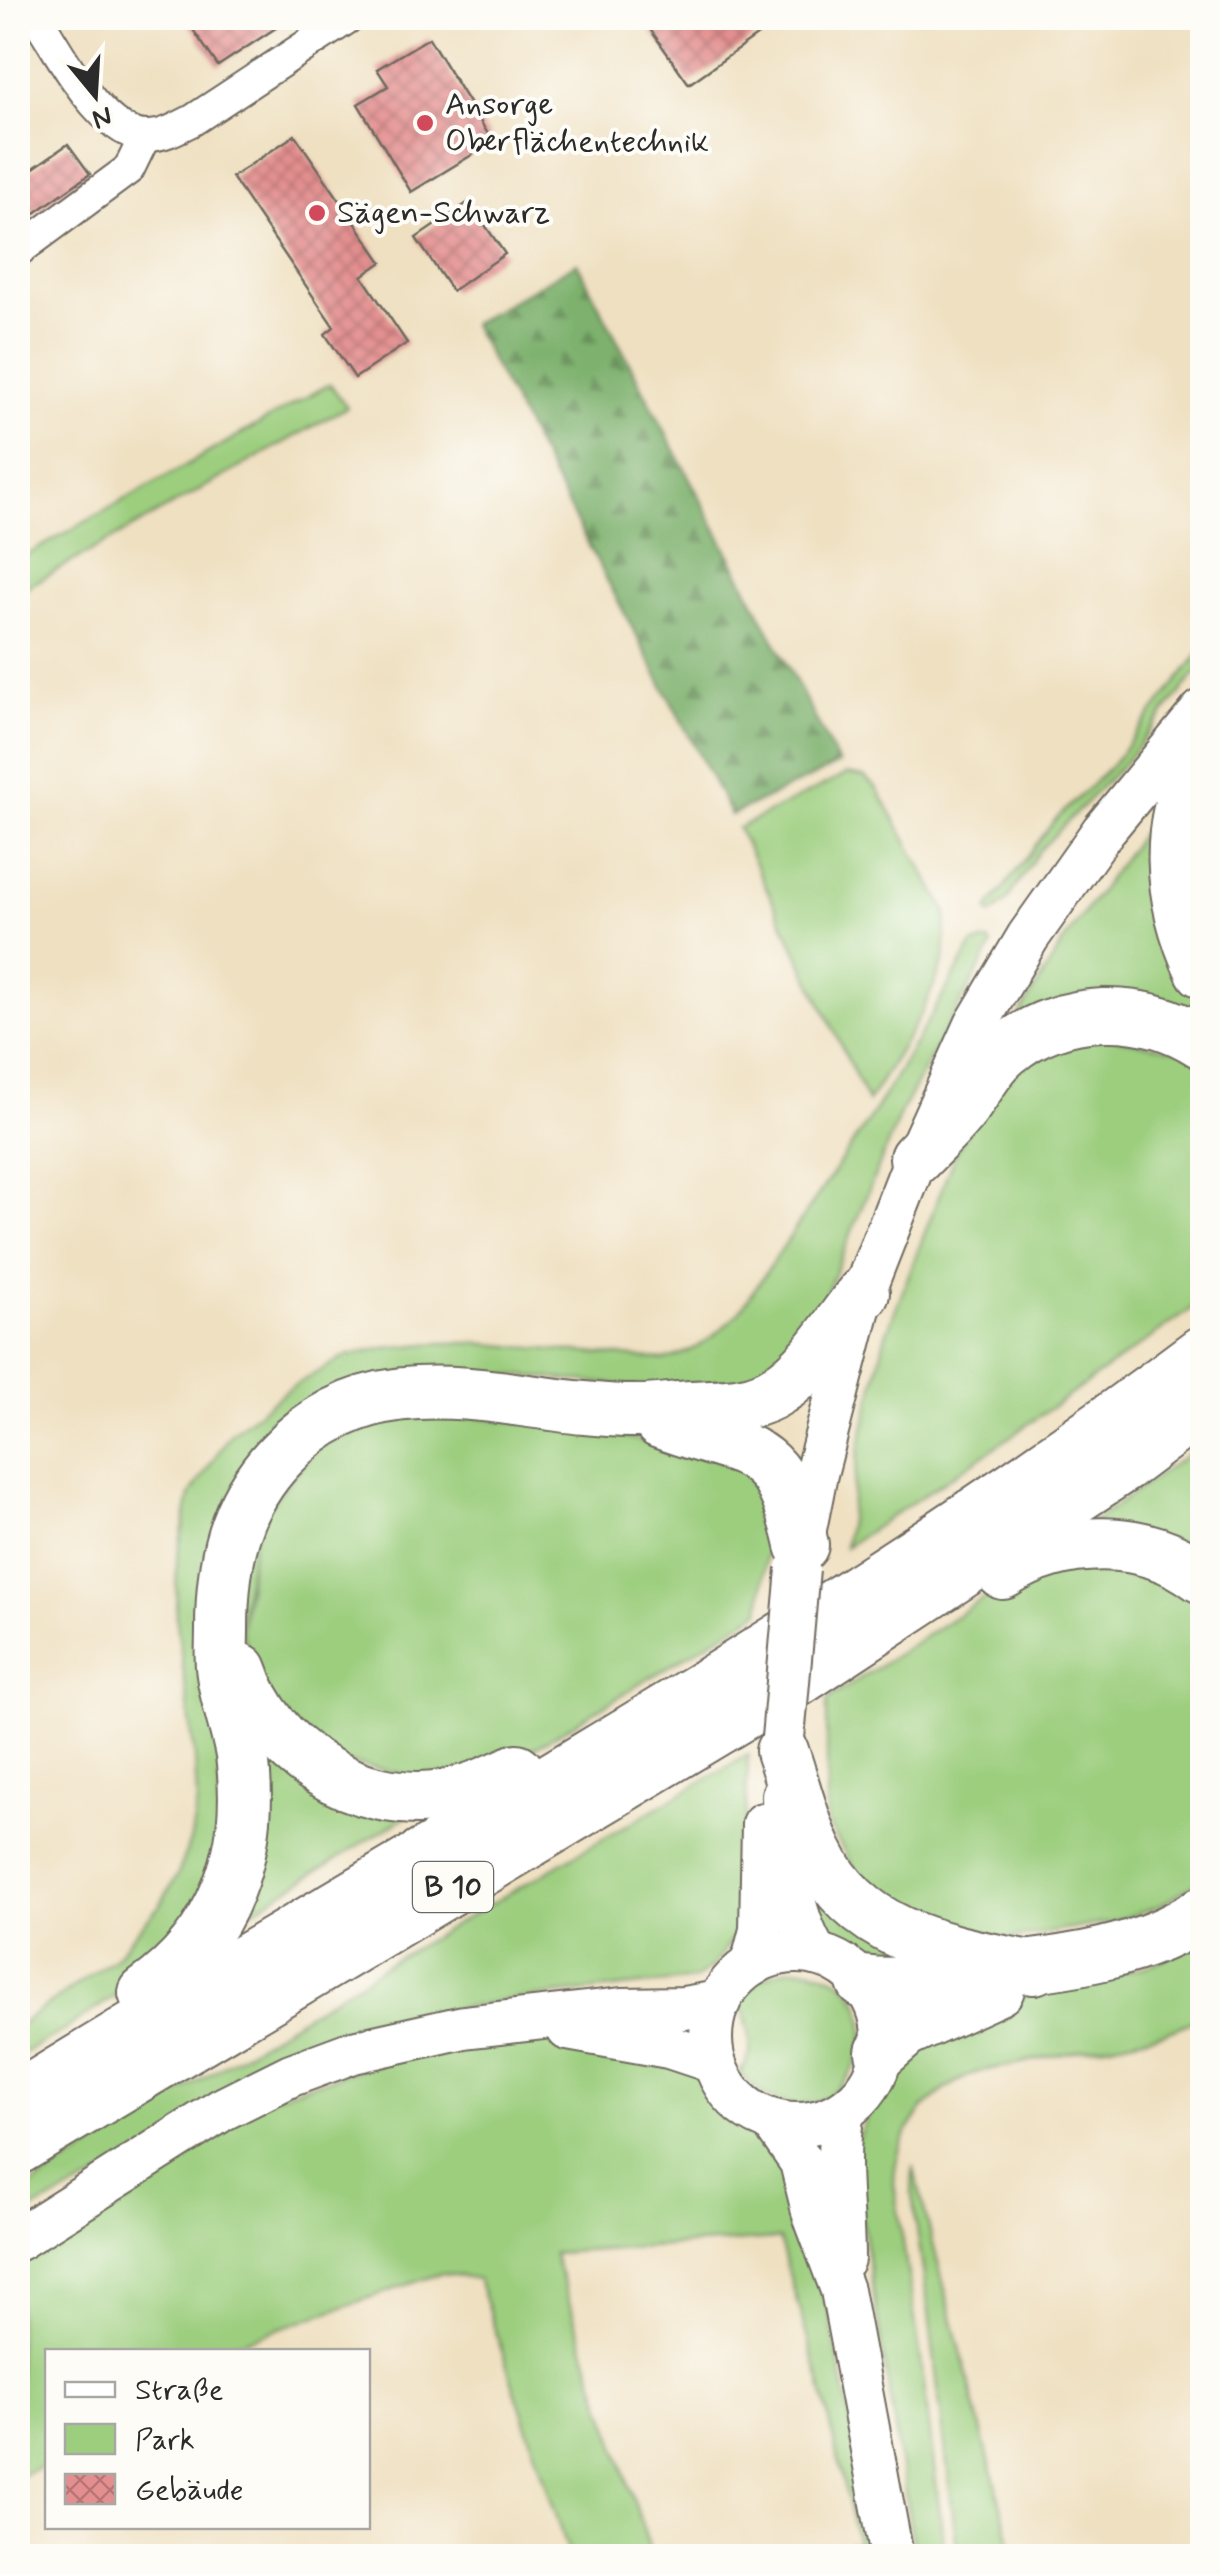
<svg xmlns="http://www.w3.org/2000/svg" width="1220" height="2574" font-family="Mynerve,sans-serif">
<style>
.green{fill:#9cce7e;stroke:#647c54;stroke-width:2.5}
.forest{fill:url(#forest-firs);stroke:#546e4c;stroke-width:2.5}
.building{fill:url(#building-cross-hatch)}
.lines{fill:none;stroke-linecap:round;stroke-linejoin:round}
.street-casing{stroke:#706a60;stroke-width:34}
.secondary-casing{stroke:#706a60;stroke-width:46}
.highway-casing{stroke:#706a60;stroke-width:56}
.street{stroke:#fff;stroke-width:30}
.secondary{stroke:#fff;stroke-width:42}
.highway{stroke:#fff;stroke-width:52}
.secondary-bridge-casing{stroke:#706a60;stroke-width:46;stroke-linecap:butt}
.secondary-bridge{stroke:#fff;stroke-width:42}
.poi-dot{fill:#d1495b;stroke:#fdfcf7;stroke-width:4}
.labels{text-anchor:middle;dominant-baseline:central;stroke-width:8;stroke-linejoin:round;paint-order:stroke}
.shield{fill:#fdfcf7;stroke:#6a6a68;stroke-width:2.5}
.shield-label{font-size:30px;font-weight:bold;fill:#2b2b2b}
.poi-label{font-size:32px;fill:#2b2b2b;stroke:#fdfcf7;text-anchor:start}
</style>
<defs>
<pattern id="forest-firs" width="22" height="20" patternUnits="userSpaceOnUse" patternTransform="scale(2.5)"><rect width="22" height="20" fill="#7db16d"/><path d="M5 1l3.5 6h-7zM16 11l3.5 6h-7z" fill="#67905a"/></pattern>
<pattern id="building-cross-hatch" width="8" height="8" patternUnits="userSpaceOnUse" patternTransform="scale(2.5)"><rect width="8" height="8" fill="#e48f8f"/><path d="M0 0l8 8M0 8l8-8" fill="none" stroke="#b97575"/></pattern>
</defs>
<rect width="100%" height="100%" fill="#fdfcf7"/>
<filter id="ink" filterUnits="userSpaceOnUse"><feTurbulence type="fractalNoise" baseFrequency=".01" numOctaves="2"/><feDisplacementMap in="SourceGraphic" scale="20" xChannelSelector="R" yChannelSelector="G"/><feConvolveMatrix kernelMatrix="1 2 1 2 8 2 1 2 1" color-interpolation-filters="sRGB"/></filter>
<filter id="wash" filterUnits="userSpaceOnUse"><feTurbulence type="fractalNoise" baseFrequency=".0048" numOctaves="4" result="noise"/><feDisplacementMap in="SourceGraphic" scale="40" xChannelSelector="R" yChannelSelector="G"/><feGaussianBlur stdDeviation="2.25" result="paint"/><feColorMatrix in="noise" values="0 0 0 0 0 0 0 0 0 0 0 0 0 0 0 0 0 1.4 0 .05"/><feComposite in="paint" operator="in"/></filter>
<g filter="url(#wash)">
<rect width="100%" height="100%" fill="#efe0c1"/>
<g class="green">
<path d="M330,384L347,407L18,592V560Z"/>
<path d="M1202,650V665L1128,759L1038,852L1006,902L991,915L988,911L991,905L1054,821L1111,766Z"/>
<path d="M847,774L864,777L877,788L947,913L944,961L922,1013L868,1102L738,828Z"/>
<path d="M1161,806L1202,994V1024L1012,1027L1064,941Z"/>
<path d="M989,941L992,946L901,1112L817,1316L796,1350L756,1381L640,1387L483,1372L276,1428L220,1720V1871L152,1971L66,2029L18,2056V2026L113,1959L160,1905L179,1872L191,1838L197,1802L195,1759L176,1615L177,1558L190,1495L231,1433L290,1388L346,1356L384,1348L436,1343H477L664,1360C698,1351 716,1336 740,1311L878,1106L973,944Z"/>
<path d="M1078,1031L1202,1055V1297L1189,1311L984,1455L845,1547L859,1450L885,1337L953,1159L994,1081Z"/>
<path d="M414,1410L597,1430L742,1465L777,1525L773,1553L766,1555L760,1611L521,1756L445,1782L327,1759L267,1699L241,1631L257,1519L319,1446Z"/>
<path d="M1202,1444V1560L1093,1522Z"/>
<path d="M1103,1558L1202,1594V1879L1159,1906L1113,1922L1010,1939L966,1937L871,1895L827,1823V1700L996,1590Z"/>
<path d="M252,1740L405,1817L226,1927Z"/>
<path d="M748,1755L742,1926L712,1967L694,1979L501,2001L438,2012L18,2217V2194L387,1964Z"/>
<path d="M804,1855L911,1951L875,1963L828,1930L820,1917Z"/>
<path d="M1202,1941V2018L1163,2033L978,2072C930,2091 895,2130 894,2184L921,2360L945,2556H915L854,2171L855,2146L864,2122L910,2050L975,2015L1025,1996L1148,1966Z"/>
<path d="M790,1968C935,1968 840,2185 739,2073C757,2057 749,2034 745,2012L735,2007L760,1978Z"/>
<path d="M552,2040L699,2072L725,2111L775,2143L829,2313L878,2556H800L857,2542L820,2382L779,2239L553,2253L652,2556H570L478,2279L442,2273L236,2343L226,2351L48,2352L47,2465L18,2476V2254L270,2097L449,2042Z"/>
<path d="M913,2166L1014,2556H958L928,2305L912,2195Z"/>
</g>
<path class="forest" d="M577,263L839,764L731,815L472,324Z"/>
<g id="blocks">
<g class="building">
<path d="M185,18H291L218,66Z"/>
<path d="M642,18H782L689,84Z"/>
<path d="M429,38L493,142L411,192L358,104L388,86L377,69Z"/>
<path d="M295,135L382,262L362,276L407,343L355,378L325,334L334,327L232,177Z"/>
<path d="M68,144L90,174L18,225V179Z"/>
<path d="M469,202L505,254L452,291L416,238Z"/>
</g>
</g>
</g>
<g filter="url(#ink)">
<use href="#blocks" fill-opacity="0" stroke="#706a60" stroke-width="2.5"/>
<g class="lines">
<g class="street-casing">
<g id="street">
<path d="M37,18C60,52 101,137 148,136C164,136 179,127 193,120L348,18"/>
<path d="M18,251L129,169L145,136"/>
</g>
</g>
<g class="secondary-casing">
<g id="secondary">
<path d="M802,1544L816,1474L863,1293L916,1158L976,1025L1028,937L1103,831L1202,711"/>
<path d="M783,1795C784,1847 788,1910 816,1954"/>
<circle cx="797" cy="2038" r="86"/>
<path d="M752,1965L761,1930L763,1824"/>
<path d="M568,2029L669,2047L714,2062"/>
<path d="M773,2122L801,2162L814,2215L842,2290L892,2556"/>
<path d="M18,2239L223,2109L291,2075L353,2052L464,2027L622,2009L684,2008L719,2002"/>
<path d="M843,2259C843,2210 834,2161 843,2112"/>
</g>
</g>
<g class="highway-casing">
<g id="highway">
<path d="M1202,751C1163,822 1168,899 1202,971"/>
<path d="M916,1158C933,1140 954,1122 968,1101C980,1084 989,1065 1006,1051C1060,1005 1144,1004 1202,1042"/>
<path d="M660,1422C750,1456 778,1438 802,1545"/>
<path d="M1003,1573C1062,1535 1144,1533 1202,1577"/>
<path d="M241,1670C268,1753 356,1809 443,1796C469,1792 493,1781 517,1770"/>
<path d="M782,1751C794,1785 802,1822 818,1854C859,1940 951,1951 1034,1968"/>
<path d="M863,1982C901,1988 934,1978 971,1974C1048,1964 1136,1958 1202,1913"/>
<path d="M145,1993C224,1938 255,1850 242,1755C237,1726 225,1697 222,1667C221,1655 222,1642 222,1629C222,1562 233,1506 280,1456C380,1348 510,1410 632,1411C652,1412 672,1408 692,1407C723,1405 752,1407 779,1389C814,1367 838,1324 863,1293"/>
<path d="M882,2052L906,2031L998,1989"/>
<path d="M18,2098C414,1853 830,1633 1202,1352"/>
<path d="M18,2148L784,1689L1125,1465L1202,1407"/>
</g>
</g>
<use href="#street" class="street"/>
<use href="#secondary" class="secondary"/>
<use href="#highway" class="highway"/>
<g class="secondary-bridge-casing">
<path id="secondary-bridge" d="M783,1738L798,1569"/>
</g>
<use href="#secondary-bridge" class="secondary-bridge"/>
</g>
</g>
<g class="poi-dot">
<circle cx="425" cy="123" r="10"/>
<circle cx="317" cy="213" r="10"/>
</g>
<g class="labels">
<rect class="shield" x="413" y="1862" width="80" height="50" rx="8"/>
<g class="shield-label">
<text x="453" y="1887">B 10</text>
</g>
<g class="poi-label">
<text x="445" y="105">Ansorge<tspan x="445" dy="37">Oberflächentechnik</tspan></text>
<text x="337" y="213">Sägen-Schwarz</text>
</g>
</g>
<rect width="1220" height="2574" fill="none" stroke="#fdfcf7" stroke-width="60"/>
<rect x="45" y="2349" width="325" height="180" fill="#fdfcf7" stroke="#a9a8a5" stroke-width="2.5"/>
<rect x="65" y="2382" width="50" height="15" fill="#ffffff" stroke="#a9a8a5" stroke-width="2.5"/>
<text x="135" y="2399" font-size="30" fill="#2b2b2b">Straße</text>
<rect x="65" y="2424" width="50" height="30" fill="#9cce7e" stroke="#a9a8a5" stroke-width="2.5"/>
<text x="135" y="2449" font-size="30" fill="#2b2b2b">Park</text>
<rect x="65" y="2474" width="50" height="30" fill="url(#building-cross-hatch)" stroke="#a9a8a5" stroke-width="2.5"/>
<text x="135" y="2499" font-size="30" fill="#2b2b2b">Gebäude</text>
<g transform="translate(95 95) rotate(162)" stroke="#fdfcf7" stroke-width="8" paint-order="stroke">
<path d="M0-8L18 38L0 25L-18 38Z" fill="#2b2b2b"/>
<text y="-15" font-size="28" font-weight="bold" text-anchor="middle" fill="#2b2b2b">N</text>
</g>
</svg>
